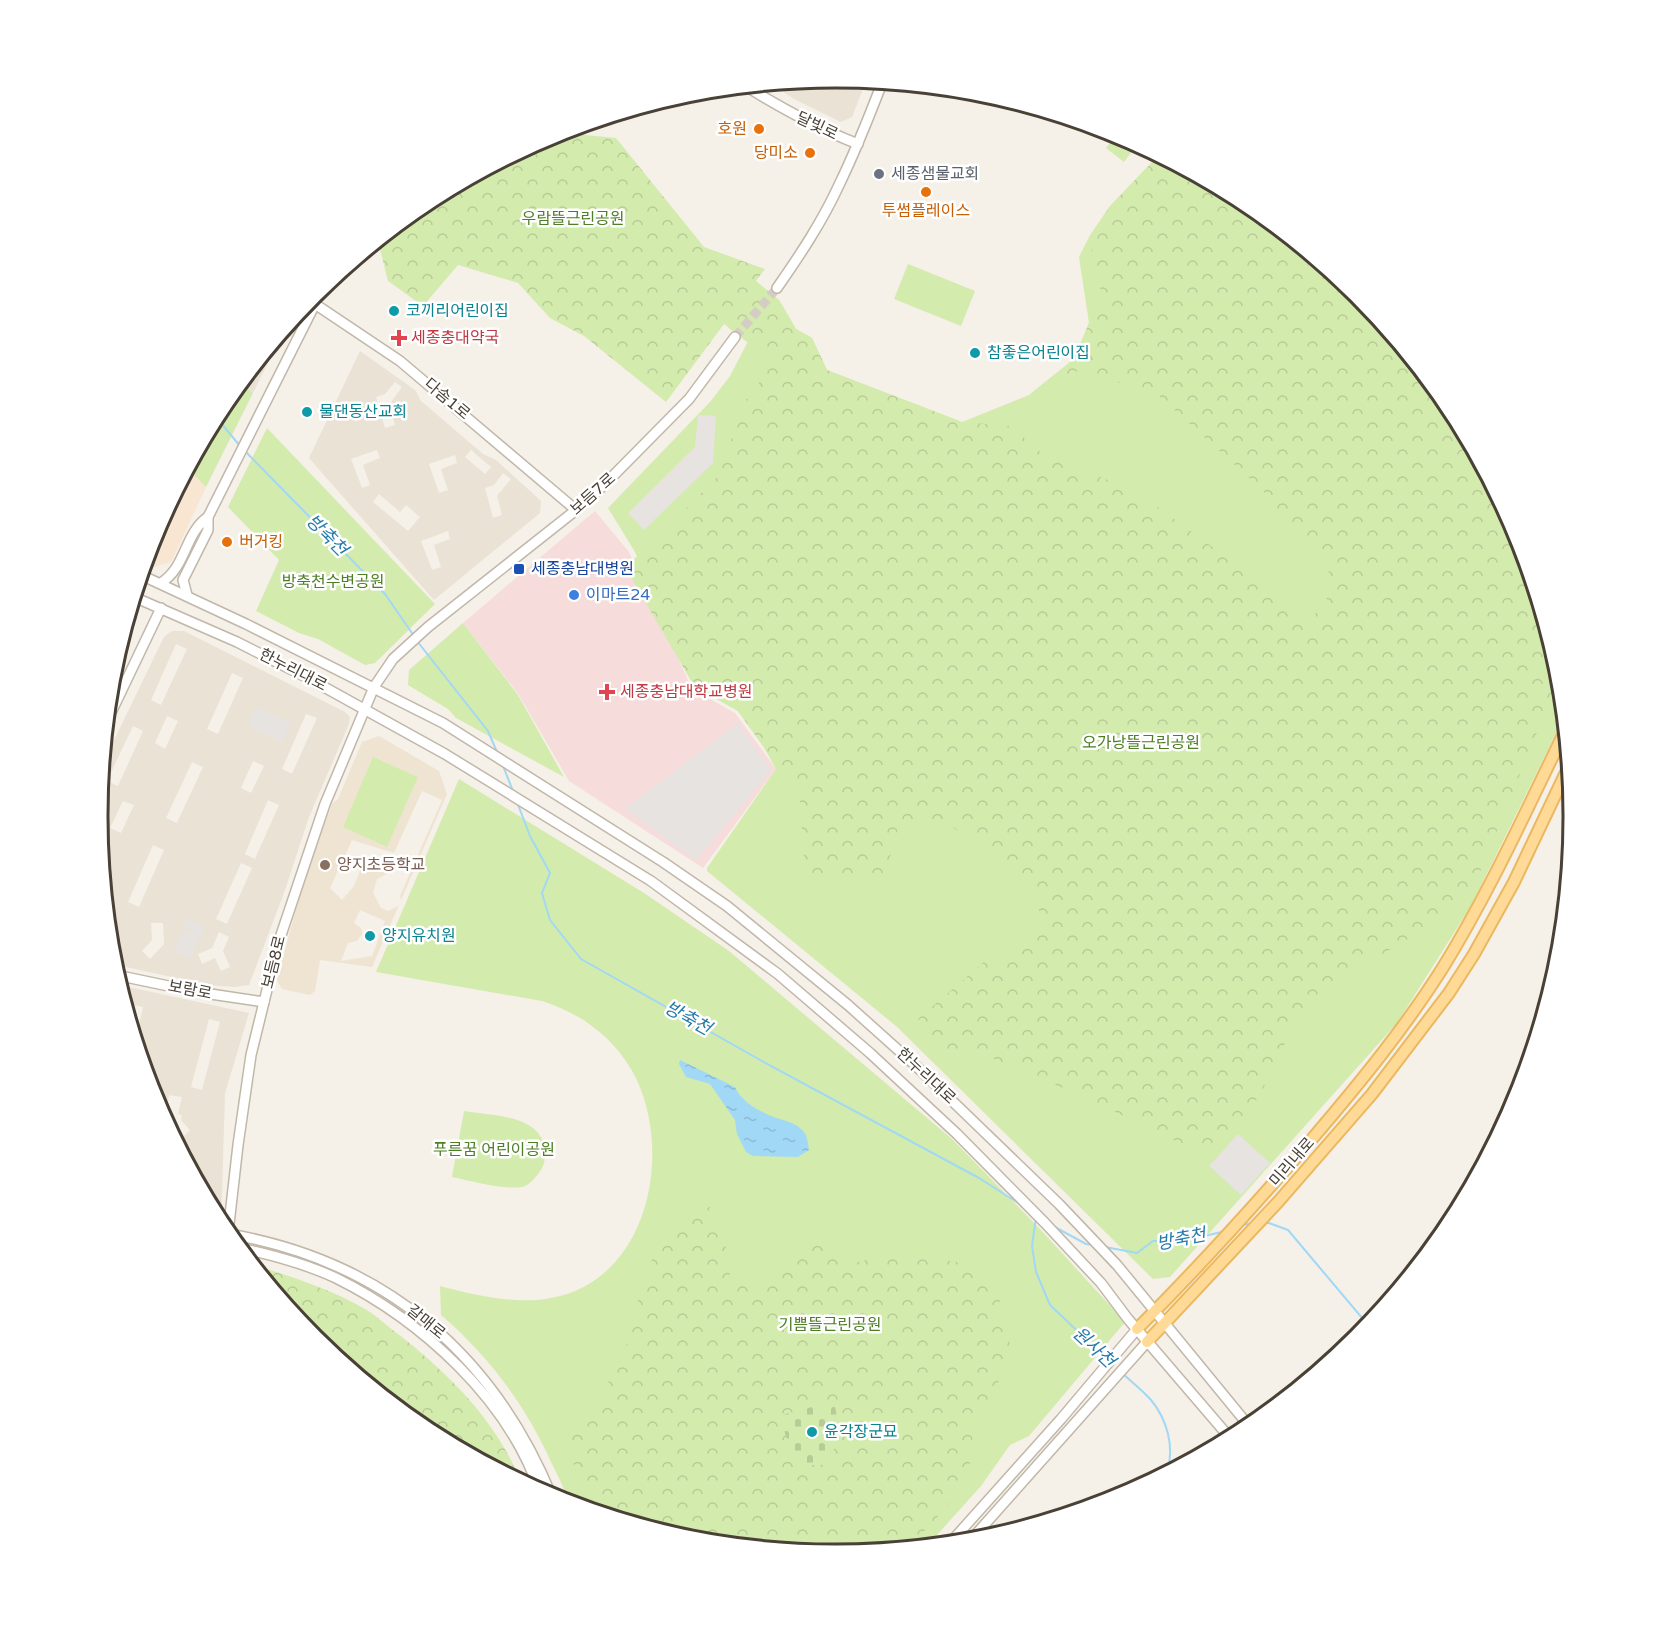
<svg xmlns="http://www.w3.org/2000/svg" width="1671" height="1632" font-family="'Varela Round','Noto Sans KR',sans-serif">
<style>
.residential{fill:#e9e2d5;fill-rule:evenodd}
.commercial{fill:#f8e5d2}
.education{fill:#efe4d1;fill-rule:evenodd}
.medical{fill:#f6dcdb}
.green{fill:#d4ebae}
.forest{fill:url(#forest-crowns)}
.cemetery{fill:url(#cemetery-stones)}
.parking{fill:#e6e3e0}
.water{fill:url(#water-ripples)}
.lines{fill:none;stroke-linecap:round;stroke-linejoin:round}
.stream{stroke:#a1d8f5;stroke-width:2}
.minor-tunnel{stroke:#d3cdc4;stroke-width:9;stroke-dasharray:9 4.5;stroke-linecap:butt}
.minor-casing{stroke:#c1b7a9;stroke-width:12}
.major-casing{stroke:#ebb85f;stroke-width:14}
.minor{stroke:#fff;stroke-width:9}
.major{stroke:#ffda96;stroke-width:10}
.food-dot{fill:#e8710a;stroke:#fff;stroke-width:2}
.worship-dot{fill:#6b7280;stroke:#fff;stroke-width:2}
.culture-dot{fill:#0f9aa8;stroke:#fff;stroke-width:2}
.health-dot{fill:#e0444e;stroke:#fff;stroke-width:2}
.transit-dot{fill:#1a4fb4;stroke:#fff;stroke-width:2}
.shop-dot{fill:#3f7fe0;stroke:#fff;stroke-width:2}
.education-dot{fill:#8d6e63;stroke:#fff;stroke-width:2}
.labels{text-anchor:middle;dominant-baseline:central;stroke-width:5;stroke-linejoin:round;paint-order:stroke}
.street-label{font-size:16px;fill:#494036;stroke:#fff}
.food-label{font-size:16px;fill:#c56008;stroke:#fff;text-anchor:end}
.worship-label{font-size:16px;fill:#5b616d;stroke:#fff;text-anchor:start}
.park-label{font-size:16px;fill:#4d7f25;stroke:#fff}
.culture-label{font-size:16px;fill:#0d838f;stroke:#fff;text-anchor:start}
.health-label{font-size:16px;fill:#be3a42;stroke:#fff;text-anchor:start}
.transit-label{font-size:16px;fill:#164399;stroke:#fff;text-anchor:start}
.shop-label{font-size:16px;fill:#366cbe;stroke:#fff;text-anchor:start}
.education-label{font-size:16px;fill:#785e54;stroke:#fff;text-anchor:start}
.water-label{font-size:18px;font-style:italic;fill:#257bab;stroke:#fff}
.rim{fill:none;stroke:#494036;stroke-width:3}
</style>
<defs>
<pattern id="forest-crowns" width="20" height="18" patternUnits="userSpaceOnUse" patternTransform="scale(1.5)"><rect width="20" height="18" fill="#d4ebae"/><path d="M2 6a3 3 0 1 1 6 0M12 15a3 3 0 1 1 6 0" fill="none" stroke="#b8cb96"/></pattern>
<pattern id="cemetery-stones" width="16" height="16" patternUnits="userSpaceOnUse" patternTransform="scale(1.5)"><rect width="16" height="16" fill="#d4ebae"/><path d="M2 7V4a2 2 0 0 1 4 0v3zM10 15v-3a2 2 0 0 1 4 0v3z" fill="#b8cb96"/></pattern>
<pattern id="water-ripples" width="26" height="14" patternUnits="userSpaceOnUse" patternTransform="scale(1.5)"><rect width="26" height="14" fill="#a1d8f5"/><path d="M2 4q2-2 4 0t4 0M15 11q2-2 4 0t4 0" fill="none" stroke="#8cbad3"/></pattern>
</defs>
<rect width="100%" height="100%" fill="#f5f0e8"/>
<g class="residential">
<path d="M836,78L866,81L852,117L841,122L794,99L772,84Z"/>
<path d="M284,330L253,393L241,382Z"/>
<path d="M360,351L415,390L421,401L483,454L496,460L541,501L540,513L434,600L309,458ZM395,382L402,387L389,405L395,425L385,428L376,397L385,394ZM377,450L380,458L363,465L370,485L362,488L351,459ZM471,450L491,467L485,474L465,457ZM455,455L457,463L441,469L448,490L439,493L429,464ZM503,473L511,479L497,496L502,515L493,518L485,488L494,485ZM379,494L400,512L406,505L420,517L408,531L373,502ZM448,531L450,539L434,545L441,567L432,570L421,541Z"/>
<path d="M172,631H184L345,712L350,717L349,724L309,817L284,893L249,985L234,987L209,985L126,967L112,960L99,828L102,820L98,816L103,763L164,637ZM176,644L187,649L161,705L151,700ZM232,673L243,678L218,734L207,729ZM306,714L317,718L292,774L282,769ZM167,716L178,721L165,749L155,743ZM133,726L143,731L118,786L107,781ZM253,761L264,766L251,793L241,788ZM192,762L203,767L177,823L166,818ZM268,800L279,805L255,859L245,854ZM123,801L134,805L121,833L110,828ZM153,845L164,850L139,907L128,902ZM241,863L252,868L227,924L216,919ZM151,923H163L164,944L150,959L142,951L152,940ZM219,932L229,937L223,951L230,967L221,971L215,958L202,964L198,954L212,948Z"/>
<path d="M119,985L249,1013L225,1093L221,1224L154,1098L136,1040L143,1007L134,1005L131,1022ZM209,1019L220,1022L202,1090L191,1087ZM169,1095L182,1097L178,1114L182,1115L181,1120L190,1130L183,1137L169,1121L170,1119V1113L166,1112Z"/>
</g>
<path class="commercial" d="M188,469L206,487L171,562L142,571L154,533Z"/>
<path class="education" d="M379,736L439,771L447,794L372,967L320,960L315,991L310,995L282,989L277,980L303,882L332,804L338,799L362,742ZM422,791L442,800L400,896L401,900L398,906L388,911L381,908L373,893L377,879L388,873L395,872L393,865L365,858L354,886L342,900L330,888L352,840L394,853ZM360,910L385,921L372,956L341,961L348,943L357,941L362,934L361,928L354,923Z"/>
<path class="medical" d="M595,511L629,552L692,689L735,713L776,769L703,868L569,781L519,695L463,623Z"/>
<g class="green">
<path d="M1117,134L1132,142L1133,150L1124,162L1106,148Z"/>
<path d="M1158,156L1246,203L1358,294L1449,406L1517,534L1559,672L1564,717L1471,906L1397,1023L1170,1277L1153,1279L896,1026L707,871V868L776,769L765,749L738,711L694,686L635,552L608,508L710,402L730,376L754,330L779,300L796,329L812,338L827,370L962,422L1029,395L1074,359L1089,323L1079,257L1089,237L1110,206Z"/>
<path d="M908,264L975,291L961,326L894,299Z"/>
<path d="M241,382L253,393L206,487L188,469L222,406Z"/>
<path d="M267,428L435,604L375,663L365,665L318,639L299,633L256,611L279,560L228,507Z"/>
<path d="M463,623L518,695L564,777L456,718L448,709L408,685L409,670Z"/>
<path d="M373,757L418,777L387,847L343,827Z"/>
<path d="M459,779L644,893L729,951L952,1139L1040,1229L1125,1322L1029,1436L1010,1445L981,1486L928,1545L835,1554L691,1540L568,1502C565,1489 558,1476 552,1464C526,1406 489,1356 441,1315L440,1286C481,1297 529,1308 570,1293C655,1262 672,1139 631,1069C610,1034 579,1013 542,1001L376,972Z"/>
<path d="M464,1111C492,1116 541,1114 545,1150C545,1156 545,1163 542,1168C538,1175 530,1185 522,1187C502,1190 472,1181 452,1177Z"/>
</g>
<g class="forest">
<path d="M569,129L575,134L616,138L704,247L765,269L756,281L779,300L796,329L812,338L827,370L962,422L1011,426L1046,457L1135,490L1238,566L1298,624L1326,607L1329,572L1262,490L1155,392L1075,371L1029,395L1074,359L1089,323L1103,300L1089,237L1110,206L1158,156L1246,203L1358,294L1449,406L1517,534L1560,676L1467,904L1357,969L1293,1027L1260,1095L1232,1132L1198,1152L1084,1097L994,1059L936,1048L918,1019L984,962L1005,957L1043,928L1035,892L949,824L900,821L884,879L805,872L799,790L776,769L765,749L738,711L694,686L625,567L651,544L718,476L745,401L766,374L770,364L752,346L724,324L666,402L584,336L550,318L518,283L458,265L423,306L388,281L378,241L426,202L553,134Z"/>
<path d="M711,1207L723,1229L731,1282L763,1286L804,1237L844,1260L861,1262L883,1253L917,1259L945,1260L980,1266L998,1293L1011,1349L993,1395L974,1421L968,1483L910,1547L835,1554L691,1540L612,1516L577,1477L566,1436L598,1403L630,1338L644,1272L683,1212Z"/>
<path d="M254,1265C293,1277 330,1289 365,1309C377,1316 387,1326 398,1334C448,1373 496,1420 520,1480L425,1429L313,1338Z"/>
</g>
<path class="cemetery" d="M834,1401C839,1426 840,1440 828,1463C824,1464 818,1466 814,1465C792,1462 783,1434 782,1415Z"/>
<g class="parking">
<path d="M698,415L716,416L713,463L644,530L628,513L695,447Z"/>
<path d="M131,609L134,610L137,619L112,672Z"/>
<path d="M256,707L291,723L282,742L251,728L250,719Z"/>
<path d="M738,723L771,770L696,860L625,809Z"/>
<path d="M188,919L205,927L190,959L174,952L183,930L192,934L193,932L184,927Z"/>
<path d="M1238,1134L1270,1163L1241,1195L1209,1166Z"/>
</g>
<path class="water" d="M680,1060L735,1087C741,1101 757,1110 771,1116C780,1120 793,1121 801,1129C807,1133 808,1143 809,1150L798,1157L753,1156L746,1152L737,1134L735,1120L710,1084L686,1077L679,1064Z"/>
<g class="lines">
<g class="stream">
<path d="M216,417L240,446"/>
<path d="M244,450L385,594L414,636"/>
<path d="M417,641L488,731L497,752"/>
<path d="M503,766L513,791"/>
<path d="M517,802L530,836L550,873L542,893L550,920L581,959L762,1061L979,1178L1023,1206"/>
<path d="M1036,1217L1032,1246L1036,1272L1050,1305L1108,1360"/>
<path d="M1263,1223H1269L1288,1230L1368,1325"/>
<path d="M1242,1225L1254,1223"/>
<path d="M1053,1226L1086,1244L1094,1245"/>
<path d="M1105,1247L1137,1253L1153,1241H1183L1226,1231"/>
<path d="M1123,1374C1133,1383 1143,1391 1151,1400C1167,1419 1175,1448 1167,1471"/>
</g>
<path class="minor-tunnel" d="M735,337L777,288"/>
<g class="minor-casing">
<g id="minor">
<path d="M747,87C783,109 819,129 858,144"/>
<path d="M777,288C800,255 822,222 839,185C855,152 869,117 882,83"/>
<path d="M309,300L400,361L576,510"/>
<path d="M141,575L246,624L443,723L663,862L727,906L848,1005L916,1066L1059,1204L1117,1265L1249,1426"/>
<path d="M161,583C187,566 184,534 208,517"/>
<path d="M187,595L183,580L208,530V517L315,304"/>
<path d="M134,597L237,642L306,677L445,754L651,881L778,974L870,1053L957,1134L1045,1223L1101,1283L1128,1319L1230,1438"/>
<path d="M107,721L161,608"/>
<path d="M116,975L197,992L264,1002"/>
<path d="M228,1233L238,1145L251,1055L279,941L325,804L374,687L393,659L428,627L576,510L604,485L689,399L735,337"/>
<path d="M229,1234C384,1261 493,1353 552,1497"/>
<path d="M240,1248C273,1255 306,1264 336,1278C421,1320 508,1399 539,1490"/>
<path d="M970,1541L1147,1342"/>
<path d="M950,1543L1061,1419L1137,1329"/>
</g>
</g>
<g class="major-casing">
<g id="major">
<path d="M1137,1329C1198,1268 1256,1204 1312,1139C1359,1084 1404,1029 1442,969C1489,893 1526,811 1565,731"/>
<path d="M1147,1342L1278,1202L1372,1094L1449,993L1474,954L1514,882L1569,766"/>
</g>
</g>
<use href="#minor" class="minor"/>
<use href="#major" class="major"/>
</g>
<g class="food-dot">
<circle cx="759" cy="129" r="6"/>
<circle cx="810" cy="153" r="6"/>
<circle cx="926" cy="192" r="6"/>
<circle cx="227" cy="542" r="6"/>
</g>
<circle class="worship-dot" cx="879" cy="174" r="6"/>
<g class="culture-dot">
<circle cx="394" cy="311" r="6"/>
<circle cx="975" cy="353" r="6"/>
<circle cx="307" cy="412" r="6"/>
<circle cx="370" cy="936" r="6"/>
<circle cx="812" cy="1432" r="6"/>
</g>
<g class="health-dot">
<path d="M396 329h6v6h6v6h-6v6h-6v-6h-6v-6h6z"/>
<path d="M604 683h6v6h6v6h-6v6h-6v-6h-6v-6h6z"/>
</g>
<rect class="transit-dot" x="513" y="563" width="12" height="12" rx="3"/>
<circle class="shop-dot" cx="574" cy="595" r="6"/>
<circle class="education-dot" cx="325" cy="865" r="6"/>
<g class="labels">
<g class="street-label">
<text transform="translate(817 126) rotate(25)">달빛로</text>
<text transform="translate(447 399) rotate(40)">다솜1로</text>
<text transform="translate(593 494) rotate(-42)">보듬7로</text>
<text transform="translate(293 670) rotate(27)">한누리대로</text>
<text transform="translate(274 962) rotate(-76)">보듬8로</text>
<text transform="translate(190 990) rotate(11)">보람로</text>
<text transform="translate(926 1076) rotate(43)">한누리대로</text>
<text transform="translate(1292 1162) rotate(-49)">미리내로</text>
<text transform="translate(426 1322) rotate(39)">갈매로</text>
</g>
<g class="food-label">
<text x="747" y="129">호원</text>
<text x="798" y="153">당미소</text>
<text x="926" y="211" text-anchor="middle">투썸플레이스</text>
<text x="239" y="542" text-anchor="start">버거킹</text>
</g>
<g class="worship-label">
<text x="891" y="174">세종샘물교회</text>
</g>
<g class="park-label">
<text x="573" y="219">우람뜰근린공원</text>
<text x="333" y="582">방축천수변공원</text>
<text x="1141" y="743">오가낭뜰근린공원</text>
<text x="494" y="1150">푸른꿈 어린이공원</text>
<text x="830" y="1325">기쁨뜰근린공원</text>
</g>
<g class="culture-label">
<text x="406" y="311">코끼리어린이집</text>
<text x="987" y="353">참좋은어린이집</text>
<text x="319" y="412">물댄동산교회</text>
<text x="382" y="936">양지유치원</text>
<text x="824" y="1432">윤각장군묘</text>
</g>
<g class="health-label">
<text x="411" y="338">세종충대약국</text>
<text x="620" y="692">세종충남대학교병원</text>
</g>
<g class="transit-label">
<text x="531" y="569">세종충남대병원</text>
</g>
<g class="shop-label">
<text x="586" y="595">이마트24</text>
</g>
<g class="education-label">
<text x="337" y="865">양지초등학교</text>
</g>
<g class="water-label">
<text transform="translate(327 535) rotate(45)">방축천</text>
<text transform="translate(688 1018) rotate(29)">방축천</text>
<text transform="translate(1181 1239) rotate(-11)">방축천</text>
<text transform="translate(1094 1347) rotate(43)">원사천</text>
</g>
</g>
<path d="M0 0H1671V1632H0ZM835 88H836A727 727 0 0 1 1563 815V817A727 727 0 0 1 836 1544H835A727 727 0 0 1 108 817V815A727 727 0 0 1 835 88Z" fill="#fff" fill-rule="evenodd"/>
<path class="rim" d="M835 88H836A727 727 0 0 1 1563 815V817A727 727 0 0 1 836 1544H835A727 727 0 0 1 108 817V815A727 727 0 0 1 835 88Z"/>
</svg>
